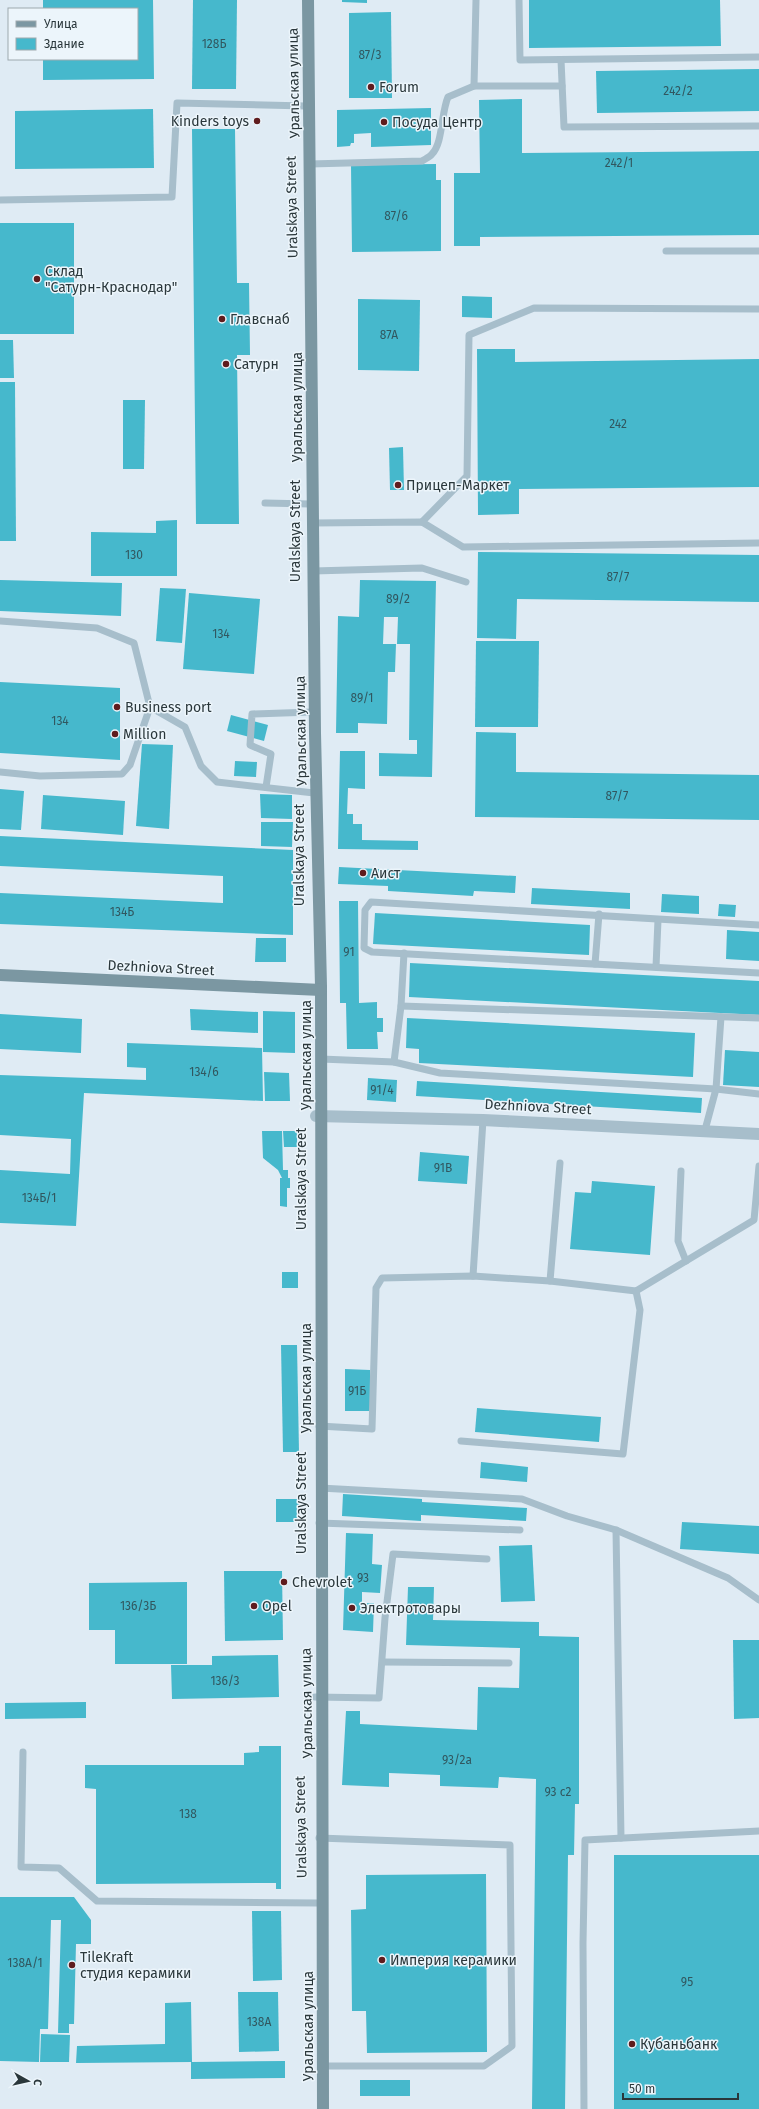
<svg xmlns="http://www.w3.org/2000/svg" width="759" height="2109" font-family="'Fira Sans',sans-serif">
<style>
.building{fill:#46b8cc}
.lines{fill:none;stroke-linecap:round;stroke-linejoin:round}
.lane{stroke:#a7becb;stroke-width:7}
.street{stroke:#a7becb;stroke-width:12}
.secondary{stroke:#7b97a2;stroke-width:12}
.poi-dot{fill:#5f1c1e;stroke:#ecf5fb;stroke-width:1.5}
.labels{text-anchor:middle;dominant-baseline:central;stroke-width:3;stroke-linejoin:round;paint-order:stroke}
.number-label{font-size:12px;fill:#31575f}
.street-label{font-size:14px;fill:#2a373b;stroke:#ecf5fb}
.poi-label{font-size:14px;fill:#2a373b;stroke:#ecf5fb;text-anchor:start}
</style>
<rect width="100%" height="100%" fill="#dfebf4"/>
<g class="building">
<path d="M43,0H153L154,79L43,80V59H137V9H43Z"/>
<path d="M193,0H237L236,89H192Z"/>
<path d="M342,0H367V3L342,2Z"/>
<path d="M529,0H720L721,46L529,48Z"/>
<path d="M391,12L392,98H349V13Z"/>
<path d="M759,69V111L597,113L596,71Z"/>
<path d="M522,99V153L759,151V235L480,237V246H454V173H480L479,100Z"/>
<path d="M431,108V145L371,147V133L354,134V143H351L350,146L337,147V110Z"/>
<path d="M153,109L154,168L15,169V111Z"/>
<path d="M192,129H235L237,283H249L250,355H237L239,524H196Z"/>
<path d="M436,164V180H441V251L352,252L351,165Z"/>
<rect x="0" y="223" width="74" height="111"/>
<path d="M462,296L492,297V318L462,317Z"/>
<path d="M358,299L420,300L419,371L358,370Z"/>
<path d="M0,340H13L14,378H0Z"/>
<path d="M477,349H515V362L759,359V487L519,489V514L478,515Z"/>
<path d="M0,382H15L16,541H0Z"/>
<path d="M123,400H145L144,469H123Z"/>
<path d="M403,447L404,490H390L389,448Z"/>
<path d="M177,520V576H91V532L156,533V521Z"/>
<path d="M478,552L759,555V602L517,599L516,639L477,638Z"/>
<path d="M0,580L122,583L121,616L0,611Z"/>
<path d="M360,580L436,581L432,777L379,776V753L417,754V740H409L410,644H397L398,617H384L383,644H396L395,672H388L387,724L358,723V733H336L338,616L359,617Z"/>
<path d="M160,588L186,589L182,643L156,641Z"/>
<path d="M189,593L260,599L254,674L183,669Z"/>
<path d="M476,641H539L538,727H475Z"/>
<path d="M0,682L120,688V760L0,753Z"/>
<path d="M231,715L268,725L264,741L227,731Z"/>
<path d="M476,732L516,733V772L759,775V820L475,817Z"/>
<path d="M142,744L173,745L169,829L136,826Z"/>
<path d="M340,751H365V789L348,788L347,814H353V824H362V840L418,841V850L338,849Z"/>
<path d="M235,761L257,762L256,777L234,776Z"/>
<path d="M0,789L24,791L21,830L0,829Z"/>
<path d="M260,794L292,795V819L261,818Z"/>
<path d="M43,795L125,801L123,835L41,829Z"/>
<path d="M261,822H293L292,847L261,846Z"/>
<path d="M0,836L293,850V935L0,924V893L223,903V876L0,866Z"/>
<path d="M339,867L516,876L515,893L474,891L473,896L388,891V886L338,884Z"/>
<path d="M532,888L630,893V909L531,904Z"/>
<path d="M662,894L699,896V914L661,912Z"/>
<path d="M339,901H358L359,1003L377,1002V1018H383V1032H377L378,1049H347L346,1003H340Z"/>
<path d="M719,904L736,905L735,917L718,916Z"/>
<path d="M375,913L590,925L589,955L373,944Z"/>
<path d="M727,930L759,932V961L726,959Z"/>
<path d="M256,938H286V962H255Z"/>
<path d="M410,963L759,981V1015L409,997Z"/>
<path d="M190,1009L258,1012V1033L191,1030Z"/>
<path d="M263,1011L295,1012V1053L263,1052Z"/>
<path d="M0,1014L82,1019L81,1053L0,1049Z"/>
<path d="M407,1018L695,1033L693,1077L419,1063V1049L406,1048Z"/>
<path d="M127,1043L262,1048L263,1101L84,1093L76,1226L0,1223V1170L70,1174L71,1139L0,1135V1075L146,1080V1068L127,1067Z"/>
<path d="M725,1050L759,1052V1087L723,1085Z"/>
<path d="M264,1072L289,1073L290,1101H265Z"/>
<path d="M368,1078L397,1080L396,1102L367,1100Z"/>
<path d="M417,1081L702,1098L701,1113L416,1096Z"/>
<path d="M262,1131H282L283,1170H288V1178H282L278,1170L263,1158Z"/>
<path d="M283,1131H297V1147H284Z"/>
<path d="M420,1152L469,1156L467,1184L418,1181Z"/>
<path d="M280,1178H290V1188H287V1207L280,1206Z"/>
<path d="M592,1181L655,1186L650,1255L570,1249L575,1192L591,1193Z"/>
<rect x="282" y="1272" width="16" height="16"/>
<path d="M281,1345H297L299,1452H283Z"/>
<path d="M345,1369L370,1370V1411H345Z"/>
<path d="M477,1408L601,1417L599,1442L475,1432Z"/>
<path d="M481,1462L528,1467L527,1482L480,1478Z"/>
<path d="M343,1494L422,1499V1502L527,1508L526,1521L421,1515V1521L342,1516Z"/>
<path d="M276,1499H299L300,1522H276Z"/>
<path d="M682,1522L759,1526V1554L680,1549Z"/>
<path d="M346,1533L373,1534L372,1564L382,1565L380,1593L362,1592V1603H374L373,1632L343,1630Z"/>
<path d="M532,1545L535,1601L501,1602L499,1546Z"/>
<path d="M224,1571H282L283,1640L225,1641Z"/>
<path d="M187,1582V1664H115V1630H89V1583Z"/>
<path d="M408,1587H434L433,1620L539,1622V1636L579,1637V1804H575L574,1855H568L565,2109H532L536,1779L499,1777L498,1788L440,1786V1775L389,1773V1787L342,1785L346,1711H360V1724L477,1730L478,1687L519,1688L520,1648L406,1645Z"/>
<path d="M733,1640H759V1718L734,1719Z"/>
<path d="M278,1655L279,1697L172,1699L171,1665H212V1656Z"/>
<path d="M86,1702V1718L5,1719V1703Z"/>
<path d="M259,1746H281V1889H276V1883L96,1884V1789L85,1788V1765H244V1753L259,1752Z"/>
<rect x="614" y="1855" width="145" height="254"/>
<path d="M486,1874L487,2052L367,2053L366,2011H352L351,1910L366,1909V1875Z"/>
<path d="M0,1897H74L91,1920V1944H76L74,2024H69V2033H58L61,1920H51L48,2029H40L39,2062L0,2061Z"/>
<path d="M252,1911H281L282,1980L253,1981Z"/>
<path d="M238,1992H278L279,2051L239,2052Z"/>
<path d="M191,2002L192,2062L76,2063L77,2046L165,2044V2003Z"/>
<path d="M41,2034L70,2035L69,2062H40Z"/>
<path d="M285,2061V2078L191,2079V2062Z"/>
<rect x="360" y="2080" width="50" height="16"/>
</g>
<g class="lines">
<g class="lane">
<path d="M519,0L520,60L759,57"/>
<path d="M561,60L564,127L759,126"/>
<path d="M474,86L476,0"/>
<path d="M310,164L422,161C425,159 430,157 432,154C443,143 441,113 448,97L474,86H562"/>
<path d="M0,200L172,197L177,103L306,106"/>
<path d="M666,251H759"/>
<path d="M265,503L310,504"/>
<path d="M422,522L467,476L469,335L534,308L759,309"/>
<path d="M313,523L422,522L463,547L759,543"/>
<path d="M313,571L422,568L466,582"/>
<path d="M0,621L97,628L134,643L150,707L130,765L122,774L40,776L0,772"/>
<path d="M150,707L185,727L201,766L217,782L314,793"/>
<path d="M266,787L271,754L250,745L252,714L313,712"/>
<path d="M759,925L371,902L365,910L364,948L372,952L759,973"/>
<path d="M595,964L599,914"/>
<path d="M656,967L658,920"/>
<path d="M401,1006L759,1018"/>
<path d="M321,1059L394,1062L440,1073L716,1089L759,1094"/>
<path d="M394,1062L401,1006L404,953"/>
<path d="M705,1130L716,1089L721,1017"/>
<path d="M681,1171L678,1241L686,1261"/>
<path d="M473,1276L483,1120"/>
<path d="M550,1281L560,1163"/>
<path d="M319,1426L372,1429L376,1288L382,1278L473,1276L550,1281L636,1291L754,1220L759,1166"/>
<path d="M461,1441L623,1454L640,1310L636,1291"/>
<path d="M320,1488L522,1499L567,1516L616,1530L728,1578L759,1600"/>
<path d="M319,1523L520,1530"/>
<path d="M616,1530L621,1838"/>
<path d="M383,1662L509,1663"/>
<path d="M315,1697L379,1698L385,1618L393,1554L487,1559"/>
<path d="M23,1752L21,1867L59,1868L97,1901L317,1903"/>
<path d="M319,1838L510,1845L512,2046L484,2066H321"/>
<path d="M584,2109L583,1943L585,1840L759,1831"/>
</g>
<path class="street" d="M316,1116L483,1120L759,1134"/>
<g class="secondary">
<path d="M308,0L315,733L321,986L323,2109"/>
<path d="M0,975L321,990"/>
</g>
</g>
<g class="poi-dot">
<circle cx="371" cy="87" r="4"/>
<circle cx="257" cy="121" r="4"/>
<circle cx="384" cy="122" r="4"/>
<circle cx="37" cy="279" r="4"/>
<circle cx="222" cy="319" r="4"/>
<circle cx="226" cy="364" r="4"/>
<circle cx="398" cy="485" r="4"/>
<circle cx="117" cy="707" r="4"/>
<circle cx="115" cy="734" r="4"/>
<circle cx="363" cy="873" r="4"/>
<circle cx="284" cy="1582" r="4"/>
<circle cx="254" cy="1606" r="4"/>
<circle cx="352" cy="1608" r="4"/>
<circle cx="382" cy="1960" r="4"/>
<circle cx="72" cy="1965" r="4"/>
<circle cx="632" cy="2044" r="4"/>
</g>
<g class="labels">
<g class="number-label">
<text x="214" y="44">128Б</text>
<text x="370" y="55">87/3</text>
<text x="678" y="91">242/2</text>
<text x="619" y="163">242/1</text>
<text x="396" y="216">87/6</text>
<text x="389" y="335">87А</text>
<text x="618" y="424">242</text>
<text x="134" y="555">130</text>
<text x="618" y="577">87/7</text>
<text x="398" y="599">89/2</text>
<text x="221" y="634">134</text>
<text x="362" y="698">89/1</text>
<text x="60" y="721">134</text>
<text x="617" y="796">87/7</text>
<text x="122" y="912">134Б</text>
<text x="349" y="952">91</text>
<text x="204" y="1072">134/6</text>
<text x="382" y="1090">91/4</text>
<text x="443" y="1168">91В</text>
<text x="39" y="1198">134Б/1</text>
<text x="357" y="1391">91Б</text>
<text x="363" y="1578">93</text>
<text x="138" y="1606">136/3Б</text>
<text x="225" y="1681">136/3</text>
<text x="457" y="1760">93/2а</text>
<text x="558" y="1792">93 с2</text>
<text x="188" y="1814">138</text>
<text x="25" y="1963">138А/1</text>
<text x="687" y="1982">95</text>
<text x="259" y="2022">138А</text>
</g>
<g class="street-label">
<text transform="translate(294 83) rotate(-91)">Уральская улица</text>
<text transform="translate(292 207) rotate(-91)">Uralskaya Street</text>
<text transform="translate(297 407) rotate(-90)">Уральская улица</text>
<text transform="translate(295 531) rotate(-90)">Uralskaya Street</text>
<text transform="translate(301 731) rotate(-91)">Уральская улица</text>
<text transform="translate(299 855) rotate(-90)">Uralskaya Street</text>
<text transform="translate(161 968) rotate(3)">Dezhniova Street</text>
<text transform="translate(306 1055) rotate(-90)">Уральская улица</text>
<text transform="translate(538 1107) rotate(3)">Dezhniova Street</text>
<text transform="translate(301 1179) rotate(-90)">Uralskaya Street</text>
<text transform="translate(306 1378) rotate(-90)">Уральская улица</text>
<text transform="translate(301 1503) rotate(-90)">Uralskaya Street</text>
<text transform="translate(307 1703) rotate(-91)">Уральская улица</text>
<text transform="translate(301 1827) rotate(-91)">Uralskaya Street</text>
<text transform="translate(308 2026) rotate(-90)">Уральская улица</text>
</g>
<g class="poi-label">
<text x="379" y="87">Forum</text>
<text x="249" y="121" text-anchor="end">Kinders toys</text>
<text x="392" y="122">Посуда Центр</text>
<text x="45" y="271">Склад<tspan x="45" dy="16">"Сатурн-Краснодар"</tspan></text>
<text x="230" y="319">Главснаб</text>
<text x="234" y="364">Сатурн</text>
<text x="406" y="485">Прицеп-Маркет</text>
<text x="125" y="707">Business port</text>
<text x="123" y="734">Million</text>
<text x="371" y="873">Аист</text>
<text x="292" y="1582">Chevrolet</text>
<text x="262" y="1606">Opel</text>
<text x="360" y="1608">Электротовары</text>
<text x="80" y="1957">TileKraft<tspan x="80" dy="16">студия керамики</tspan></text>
<text x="390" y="1960">Империя керамики</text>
<text x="640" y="2044">Кубаньбанк</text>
</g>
</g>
<rect x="8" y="8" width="130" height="52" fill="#ecf5fb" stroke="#9ea9ae"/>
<rect x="16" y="21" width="20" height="6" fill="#7b97a2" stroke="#9ea9ae"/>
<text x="44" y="28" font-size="12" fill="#2a373b">Улица</text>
<rect x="16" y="38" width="20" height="12" fill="#46b8cc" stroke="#9ea9ae"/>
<text x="44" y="48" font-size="12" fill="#2a373b">Здание</text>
<g transform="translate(28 2081) rotate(98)" stroke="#ecf5fb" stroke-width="3" paint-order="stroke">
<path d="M0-3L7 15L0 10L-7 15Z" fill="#2a373b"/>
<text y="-6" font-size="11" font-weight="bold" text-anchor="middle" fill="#2a373b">С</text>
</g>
<path d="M623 2093v6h115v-6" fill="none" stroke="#2a373b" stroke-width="2"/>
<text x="629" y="2093" font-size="12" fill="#2a373b" stroke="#ecf5fb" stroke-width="3" paint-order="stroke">50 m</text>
</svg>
